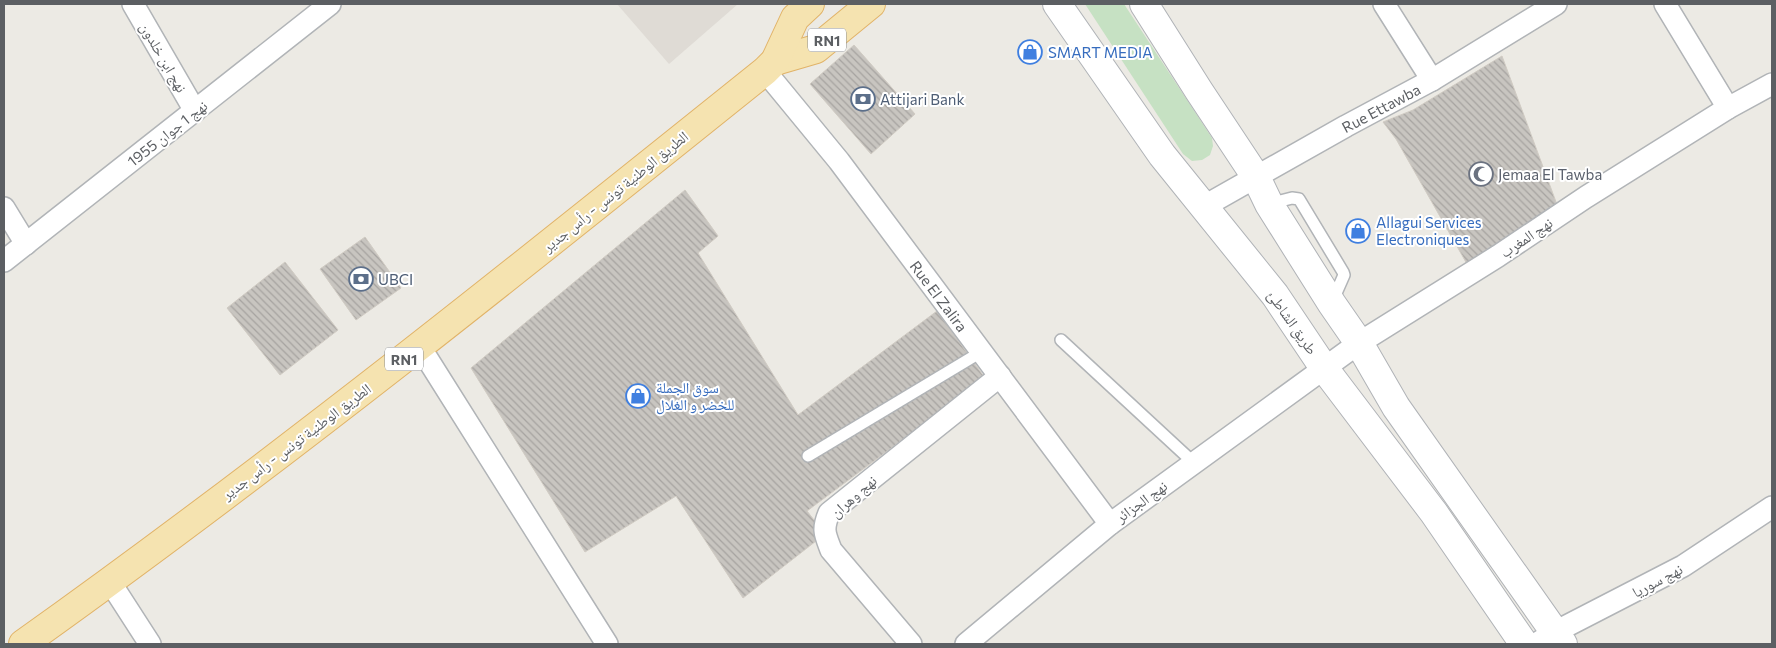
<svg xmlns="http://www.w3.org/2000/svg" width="1776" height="648" font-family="Commissioner,'Noto Naskh Arabic',sans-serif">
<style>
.education{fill:#dfdbd5}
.green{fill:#c6e1c3}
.building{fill:url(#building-back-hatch);stroke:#d0cbc3}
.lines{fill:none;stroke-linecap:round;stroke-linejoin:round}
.lane-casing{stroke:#b1b4b7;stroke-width:14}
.street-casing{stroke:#b1b4b7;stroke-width:24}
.secondary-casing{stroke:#b0b3b7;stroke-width:30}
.primary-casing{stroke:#e1b368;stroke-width:30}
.lane{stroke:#fff;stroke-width:11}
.street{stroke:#fff;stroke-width:21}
.secondary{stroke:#fff;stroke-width:28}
.primary{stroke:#f5e3b0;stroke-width:28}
.labels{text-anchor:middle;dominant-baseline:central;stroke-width:4;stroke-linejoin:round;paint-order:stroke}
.shield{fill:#fff;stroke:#8d8f92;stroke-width:1}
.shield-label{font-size:14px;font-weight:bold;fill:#5c5f63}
.shop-label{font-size:15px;fill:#366cbe;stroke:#fff;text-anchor:start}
.street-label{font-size:15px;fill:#5c5f63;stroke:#fff}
.service-label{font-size:15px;fill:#4e5e75;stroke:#fff;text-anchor:start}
.worship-label{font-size:15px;fill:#5b616d;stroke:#fff;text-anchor:start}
</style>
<defs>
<pattern id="building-back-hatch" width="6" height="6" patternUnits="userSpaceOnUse" patternTransform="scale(1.25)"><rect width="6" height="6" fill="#c8c5c0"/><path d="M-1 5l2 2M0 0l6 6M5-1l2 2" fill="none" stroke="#a6a3a0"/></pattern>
</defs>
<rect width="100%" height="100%" fill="#eceae4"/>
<path class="education" d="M617,4H738L669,64Z"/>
<path class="green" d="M1085,4H1124L1212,138L1213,146L1210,155L1202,160L1192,161L1183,154Z"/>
<g class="building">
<path d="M854,45L915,114L871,154L810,84Z"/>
<path d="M1502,56L1559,210L1467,264L1396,139L1383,122L1413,110Z"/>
<path d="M685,190L718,236L698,253L798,415L937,311L985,378L807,511L825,534L743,598L676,496L585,552L471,368Z"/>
<path d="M365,237L401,288L356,320L320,269Z"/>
<path d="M285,262L338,330L280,375L227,308Z"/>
</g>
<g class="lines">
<g class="lane-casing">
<g id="lane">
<path d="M1269,204L1292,198L1299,199L1343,272L1344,275L1333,300"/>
<path d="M1061,340L1194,463"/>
<path d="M808,456L981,352"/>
</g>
</g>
<g class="street-casing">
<g id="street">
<path d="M133,4L195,111"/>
<path d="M1384,4L1432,80"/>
<path d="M1665,4L1728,108"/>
<path d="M765,71L839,161L1110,524"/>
<path d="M1203,207L1346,126L1432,80L1556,4"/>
<path d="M4,208L26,244"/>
<path d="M4,261L330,4"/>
<path d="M420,347L607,644"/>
<path d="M110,582L150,644"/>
<path d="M911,644L831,550C825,534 822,530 829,513L1000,376"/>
<path d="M966,644L1110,524L1359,343L1498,256L1586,197L1728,108L1772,84"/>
<path d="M1536,644L1555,632L1683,566L1772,507"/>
</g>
</g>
<g class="secondary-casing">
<g id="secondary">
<path d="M1057,4L1162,155L1275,295L1324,368L1434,513L1524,644"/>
<path d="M1144,4L1199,91L1256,177L1269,204L1332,304L1359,343L1396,407L1563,644"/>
</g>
</g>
<g class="primary-casing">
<g id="primary">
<path d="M775,61L816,49L871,4"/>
<path d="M23,644C277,463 521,267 765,71L775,61L795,18L810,4"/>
</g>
</g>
<use href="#lane" class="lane"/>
<use href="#street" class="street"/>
<use href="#secondary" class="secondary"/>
<use href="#primary" class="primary"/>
</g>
<defs>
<g id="shop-ring" transform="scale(1.25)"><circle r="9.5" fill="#fff" stroke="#3f7fe0" stroke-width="1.5"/><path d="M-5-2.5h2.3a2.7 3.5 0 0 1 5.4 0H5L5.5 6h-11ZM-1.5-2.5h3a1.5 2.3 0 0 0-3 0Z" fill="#3f7fe0"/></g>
<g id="bank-ring" transform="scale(1.25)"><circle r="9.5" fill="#fff" stroke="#5c6f8a" stroke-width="1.5"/><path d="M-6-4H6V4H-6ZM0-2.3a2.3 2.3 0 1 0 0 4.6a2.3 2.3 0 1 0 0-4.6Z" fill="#5c6f8a"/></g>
<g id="mosque-ring" transform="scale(1.25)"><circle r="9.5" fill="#fff" stroke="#6b7280" stroke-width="1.5"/><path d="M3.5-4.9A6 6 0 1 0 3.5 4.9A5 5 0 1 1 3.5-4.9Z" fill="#6b7280"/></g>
</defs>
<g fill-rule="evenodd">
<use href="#shop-ring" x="1030" y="52"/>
<use href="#bank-ring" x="863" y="99"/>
<use href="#mosque-ring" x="1481" y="174"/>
<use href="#shop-ring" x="1358" y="231"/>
<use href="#bank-ring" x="361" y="279"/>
<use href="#shop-ring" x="638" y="396"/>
</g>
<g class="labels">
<g class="shield">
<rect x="808" y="28.5" width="38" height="23" rx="4"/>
<rect x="385" y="347.5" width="38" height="23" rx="4"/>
</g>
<g class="shield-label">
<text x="827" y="40">RN1</text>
<text x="404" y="359">RN1</text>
</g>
<g class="shop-label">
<text x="1048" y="52">SMART MEDIA</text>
<text x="1376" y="222">Allagui Services<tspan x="1376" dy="17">Electroniques</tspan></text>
<text x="656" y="387">سوق الجملة<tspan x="656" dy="17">للخضر و الغلال</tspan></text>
</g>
<g class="street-label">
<text transform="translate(164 57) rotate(60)">نهج ابن خلدون</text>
<text transform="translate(1381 108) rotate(-28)">Rue Ettawba</text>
<text transform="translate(167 133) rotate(-38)">نهج 1 جوان 1955</text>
<text transform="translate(615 191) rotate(-39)">الطريق الوطنية تونس - رأس جدير</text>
<text transform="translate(1526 237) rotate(-34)">نهج المغرب</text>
<text transform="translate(939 296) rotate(53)">Rue El Zalira</text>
<text transform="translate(1293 322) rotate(55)">طريق الشاطئ</text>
<text transform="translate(296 441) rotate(-37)">الطريق الوطنية تونس - رأس جدير</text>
<text transform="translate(853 496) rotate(-41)">نهج وهران</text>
<text transform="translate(1141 501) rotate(-36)">نهج الجزائر</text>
<text transform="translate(1657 580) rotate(-28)">نهج سوريا</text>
</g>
<g class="service-label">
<text x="880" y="99">Attijari Bank</text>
<text x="378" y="279">UBCI</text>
</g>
<g class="worship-label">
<text x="1498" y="174">Jemaa El Tawba</text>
</g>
</g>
<rect width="1776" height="648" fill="none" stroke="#5c5f63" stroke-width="10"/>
</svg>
